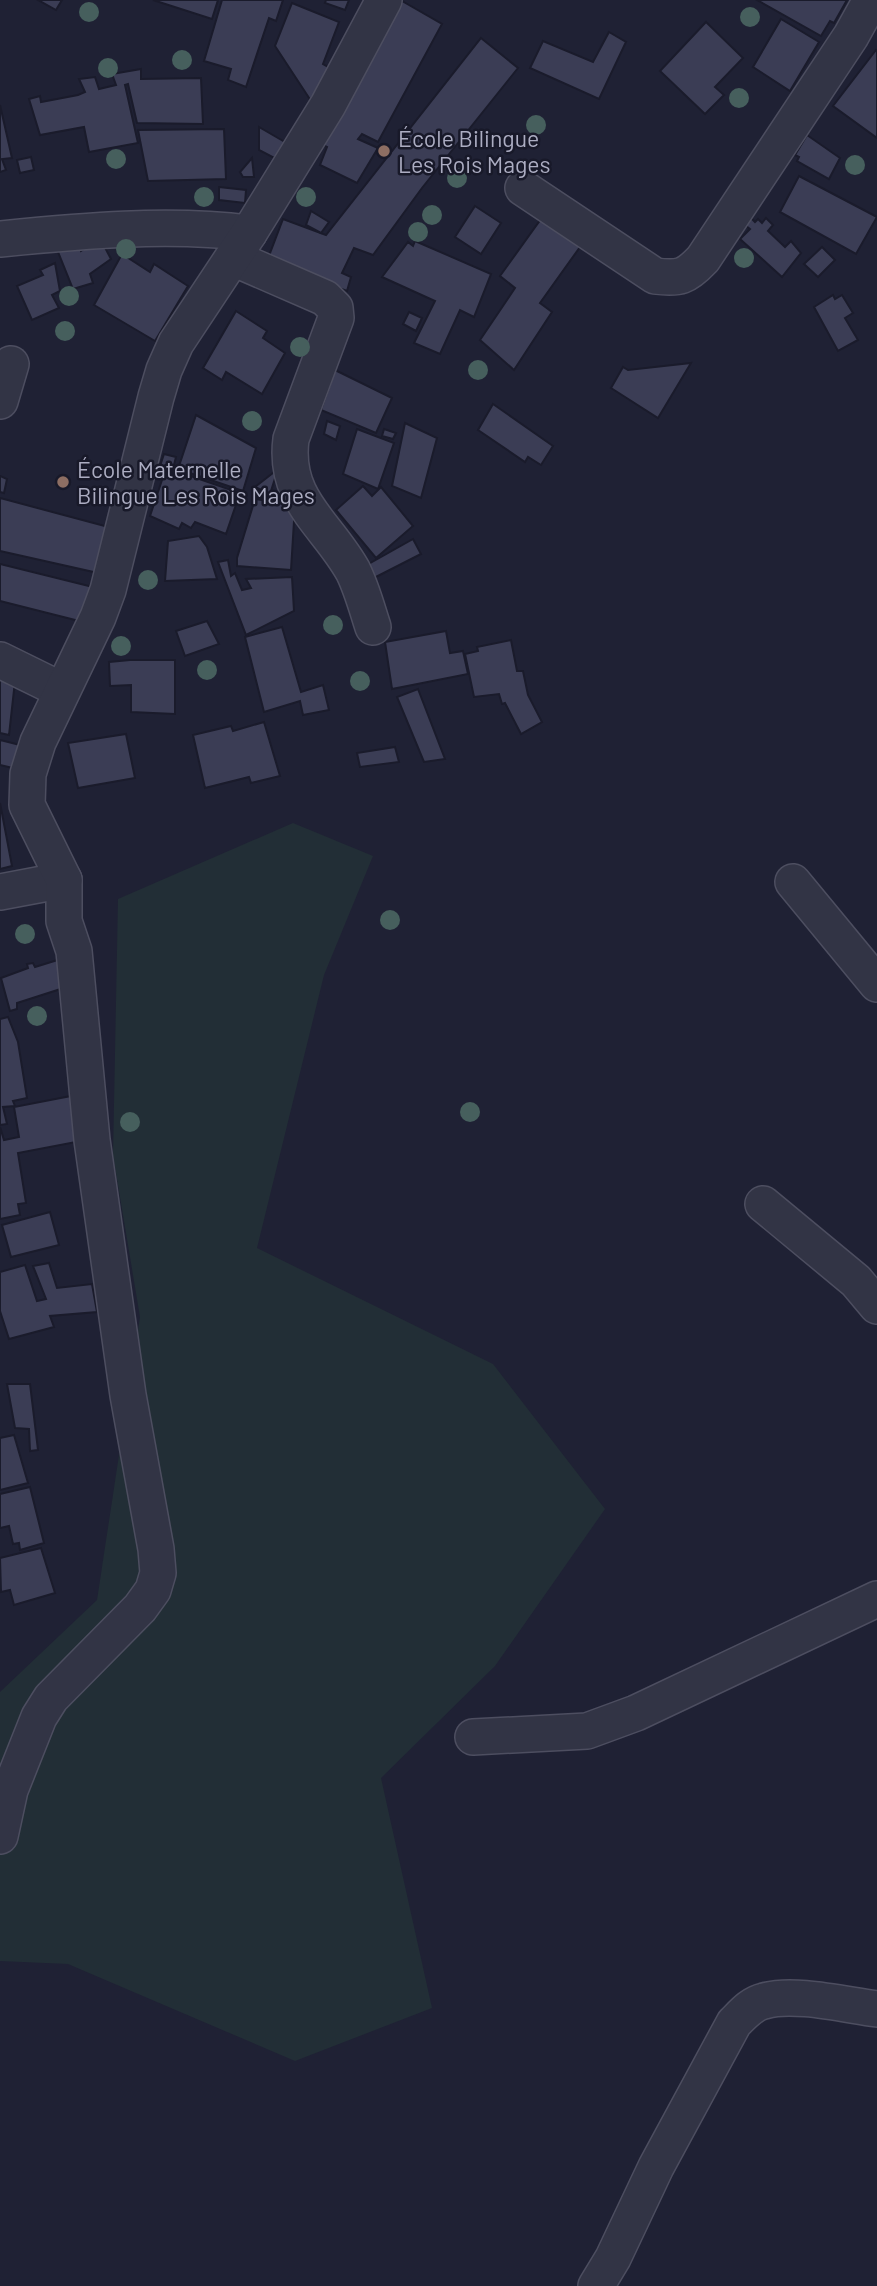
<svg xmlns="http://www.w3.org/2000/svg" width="877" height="2286" font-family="Barlow,sans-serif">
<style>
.green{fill:#222e36}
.building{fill:#3b3d55;stroke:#1a1b2b;stroke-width:2}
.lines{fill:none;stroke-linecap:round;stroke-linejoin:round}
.minor-casing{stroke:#4d4e60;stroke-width:38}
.minor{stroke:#323445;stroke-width:35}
.tree{fill:#465f5d}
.education-dot{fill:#8d6e63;stroke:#181929;stroke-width:2.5}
.labels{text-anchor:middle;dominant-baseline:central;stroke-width:5;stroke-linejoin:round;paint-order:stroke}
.poi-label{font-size:23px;fill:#acadc2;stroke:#181929;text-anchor:start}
</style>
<rect width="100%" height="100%" fill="#1f2134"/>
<path class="green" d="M293,823L373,856L324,975L257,1248L493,1364L605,1509L495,1666L381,1778L432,2008L295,2061L68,1964L0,1961V1692L97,1600L140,1317L113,1155L118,899Z"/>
<g class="building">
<path d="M38,0H62L56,10Z"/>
<path d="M153,0H218L212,19Z"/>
<path d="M222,0H283L276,21L269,18L246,87L228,80L231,69L204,61Z"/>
<path d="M326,0H349L345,10L325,3Z"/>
<path d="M757,0H847L834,23L830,21L821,36Z"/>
<path d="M402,1L442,24L378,142L362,134L358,139L378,148L357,183L320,165L327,147L323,145Z"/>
<path d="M292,3L339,22L323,64L328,67L315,107L275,46Z"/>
<path d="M781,19L819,42L790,91L753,67Z"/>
<path d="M706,22L743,58L715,87L724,95L705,114L660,71Z"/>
<path d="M609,32L626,42L599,99L530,68L543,41L593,62Z"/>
<path d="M481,38L518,68L422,188L373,255L354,248L342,273L351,277L347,291L267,261L283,219L326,235Z"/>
<path d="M876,50L877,51V138L833,106Z"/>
<path d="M141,69V79L201,78L203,124L137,123L128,84L125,85L138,143L89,152L84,127L40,135L29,99L40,96L41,102L78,95L85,92L79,79L95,77L99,89L116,85L112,74Z"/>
<path d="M0,105L12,158L2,159L6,170L0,172Z"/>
<path d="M259,127L290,145L280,161L259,150Z"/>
<path d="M224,129L226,179L148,181L138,130Z"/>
<path d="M807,135L840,158L829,179L797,161L799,157L795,155Z"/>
<path d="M31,157L34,170L20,173L17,160Z"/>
<path d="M252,158L254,177H243L240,172Z"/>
<path d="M799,176L877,217L856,254L780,212Z"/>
<path d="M219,187L246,190L245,203L219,200Z"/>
<path d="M475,206L501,223L481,254L455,237Z"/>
<path d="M311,211L329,222L321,233L306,225Z"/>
<path d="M750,217L755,222L758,219L762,223L766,218L773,225L768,231L785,247L791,241L801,253L782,277L740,239L750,229L745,225Z"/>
<path d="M541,219L580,247L540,303L552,312L514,370L480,340L515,288L500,276Z"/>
<path d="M76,236L81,251L100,238L111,259L90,274L93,283L73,289L54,242Z"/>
<path d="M415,241L491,274L474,317L460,310L440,354L414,343L435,301L382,277L408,242L413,246Z"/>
<path d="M822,247L835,260L818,277L804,264Z"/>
<path d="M122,254L150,272L154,264L188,286L155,341L94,305Z"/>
<path d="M55,263L60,291L52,295L59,308L32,320L17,286L43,275L40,270Z"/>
<path d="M833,295L835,299L842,295L853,313L845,318L858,340L838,351L814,307Z"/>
<path d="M236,311L267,331L263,338L285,353L262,394L226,372L222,380L203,368Z"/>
<path d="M409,312L422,318L416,331L403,324Z"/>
<path d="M691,363L658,418L611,388L623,367L628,370Z"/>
<path d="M335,370L392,398L376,433L321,410Z"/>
<path d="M493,404L553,446L541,465L528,457L525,462L478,430Z"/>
<path d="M196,415L256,448L243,491L178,469Z"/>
<path d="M327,421L340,426L336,440L324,434Z"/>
<path d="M405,423L437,438L421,498L392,486Z"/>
<path d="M357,429L394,443L378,489L343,474Z"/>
<path d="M384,429L396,433L393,439L382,436Z"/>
<path d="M164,454L176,457L172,473L178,475L179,472L240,493L226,534L195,522L191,528L182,523L179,529L150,516L163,477L157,475Z"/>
<path d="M278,469L270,494L255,487Z"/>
<path d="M0,476L7,479L4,493L0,492Z"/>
<path d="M363,486L372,496L381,487L413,526L376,558L336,510Z"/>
<path d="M0,498L116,529L107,575L0,551Z"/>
<path d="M255,499L295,505L291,570L237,566V558Z"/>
<path d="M199,536L207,547L217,579L165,581L168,541Z"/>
<path d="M413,539L421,554L370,580L365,566Z"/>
<path d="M228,560L231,576L235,573L242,590L251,588L246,579L292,577L294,611L246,635L218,562Z"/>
<path d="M0,564L97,588L91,624L0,601Z"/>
<path d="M207,621L219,644L185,656L176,631Z"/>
<path d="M282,627L301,692L323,685L329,710L303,715L300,701L264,712L245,637Z"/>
<path d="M446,631L450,653L463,651L468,674L392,689L385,642Z"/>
<path d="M511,640L517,671H523L528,695L542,722L521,734L505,703L502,704L499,694L474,697L465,654L478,651L477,647Z"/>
<path d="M130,660H175V714L131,712V685L110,686L109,662Z"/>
<path d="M0,677L15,681L9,735L0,733Z"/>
<path d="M418,689L445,759L424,762L397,697Z"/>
<path d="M264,722L280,776L251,783L249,777L205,788L193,735L231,726L233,731Z"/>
<path d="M126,734L135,778L78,788L68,743Z"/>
<path d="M0,740L24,746L17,769L0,765Z"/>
<path d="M395,747L399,762L360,767L357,753Z"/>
<path d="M0,803L12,866L0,869Z"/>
<path d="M64,958L73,985L17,1003V1009L10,1011L1,978L28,968L27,964L33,963L35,967Z"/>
<path d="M8,1017L18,1042L27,1098L13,1101L15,1106L3,1107L7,1124L0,1125V1019Z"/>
<path d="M71,1096L76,1142L18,1153L26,1203L18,1204L20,1215L0,1219V1127L4,1140L19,1137L14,1107Z"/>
<path d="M50,1212L59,1245L11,1257L2,1225Z"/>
<path d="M49,1263L57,1288L92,1284L97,1312L50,1316L54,1327L9,1339L0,1311V1272L25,1265L37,1301L46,1299L33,1266Z"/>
<path d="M7,1384H30L38,1450L30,1451L29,1429L15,1428Z"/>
<path d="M14,1435L28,1483L0,1490V1438Z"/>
<path d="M30,1487L44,1543L20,1550L19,1543L13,1544L9,1526L0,1528V1494Z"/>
<path d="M41,1548L55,1593L14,1605L10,1590L1,1592L0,1558Z"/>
</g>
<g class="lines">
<g class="minor-casing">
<g id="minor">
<path d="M523,188L655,276C680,279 686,277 703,259L851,36L871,0"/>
<path d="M0,239C82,231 167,223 249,233"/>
<path d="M233,258L325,298L335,308L336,318L291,439C283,500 327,524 353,571C362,589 367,609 373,627"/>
<path d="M0,401L11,364"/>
<path d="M0,660L61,690"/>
<path d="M793,882L877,984"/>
<path d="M0,892L64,880"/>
<path d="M763,1204L856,1281L877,1306"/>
<path d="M473,1737L587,1731L636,1713L877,1599"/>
<path d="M0,1836L10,1790L39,1717L51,1698L140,1608L153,1590L158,1573L156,1549L128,1395L92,1140L74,951L64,921V880L27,805L28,774L38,742L98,617L108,590L156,397L164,370L176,343L249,233L328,105L384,0"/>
<path d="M596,2286L613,2258L656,2167L734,2023C743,2014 751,2004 764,2001C793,1992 846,2005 877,2009"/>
</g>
</g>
<use href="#minor" class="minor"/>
</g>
<g class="tree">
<circle cx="89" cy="12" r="10"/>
<circle cx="750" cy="17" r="10"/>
<circle cx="182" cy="60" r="10"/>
<circle cx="108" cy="68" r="10"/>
<circle cx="739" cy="98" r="10"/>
<circle cx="536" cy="125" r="10"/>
<circle cx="116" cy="159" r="10"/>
<circle cx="855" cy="165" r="10"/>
<circle cx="457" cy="178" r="10"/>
<circle cx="204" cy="197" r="10"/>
<circle cx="306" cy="197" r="10"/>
<circle cx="432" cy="215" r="10"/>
<circle cx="418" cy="232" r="10"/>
<circle cx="126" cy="249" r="10"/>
<circle cx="744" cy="258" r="10"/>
<circle cx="69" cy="296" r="10"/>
<circle cx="65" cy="331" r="10"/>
<circle cx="300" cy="347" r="10"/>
<circle cx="478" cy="370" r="10"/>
<circle cx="252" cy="421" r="10"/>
<circle cx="148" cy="580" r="10"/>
<circle cx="333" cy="625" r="10"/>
<circle cx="121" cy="646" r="10"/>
<circle cx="207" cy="670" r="10"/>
<circle cx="360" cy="681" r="10"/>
<circle cx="390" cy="920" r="10"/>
<circle cx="25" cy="934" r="10"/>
<circle cx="37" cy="1016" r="10"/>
<circle cx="470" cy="1112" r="10"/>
<circle cx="130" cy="1122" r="10"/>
</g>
<g class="education-dot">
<circle cx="384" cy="151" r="7"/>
<circle cx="63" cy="482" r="7"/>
</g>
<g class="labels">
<g class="poi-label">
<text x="398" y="138">École Bilingue<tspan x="398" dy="26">Les Rois Mages</tspan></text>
<text x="77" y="469">École Maternelle<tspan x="77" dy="26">Bilingue Les Rois Mages</tspan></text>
</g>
</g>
</svg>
